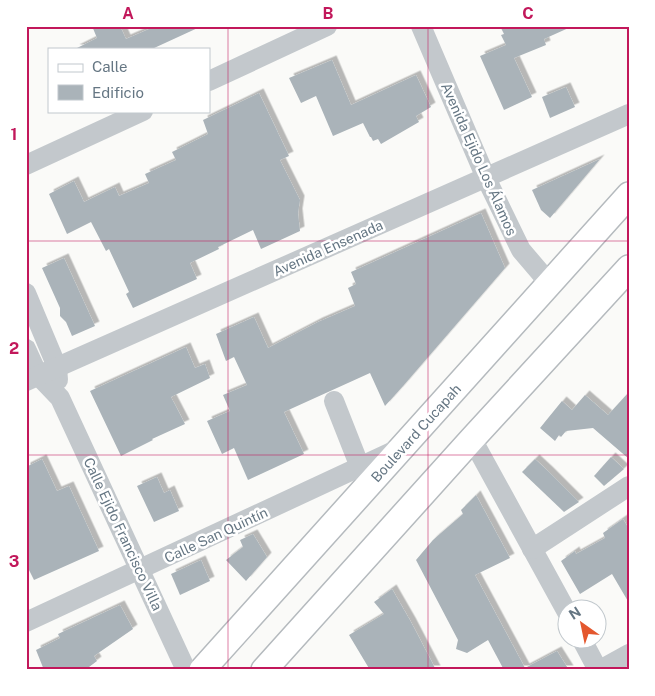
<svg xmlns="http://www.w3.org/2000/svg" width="655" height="696" font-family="'Public Sans',sans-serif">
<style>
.building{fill:#aab3b9;filter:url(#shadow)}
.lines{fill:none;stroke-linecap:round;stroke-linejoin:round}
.major-casing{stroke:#b5babe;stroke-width:28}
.minor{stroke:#c3c8cc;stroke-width:20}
.major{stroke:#fff;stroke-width:25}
.grid{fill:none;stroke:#c2185b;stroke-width:1;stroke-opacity:0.55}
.labels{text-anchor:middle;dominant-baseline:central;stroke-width:5;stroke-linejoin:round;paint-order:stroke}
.street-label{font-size:14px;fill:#657683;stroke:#fff}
.neatline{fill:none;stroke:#c2185b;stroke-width:2}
.grid-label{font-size:16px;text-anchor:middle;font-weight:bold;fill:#c2185b}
</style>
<defs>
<filter id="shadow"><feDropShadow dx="4.5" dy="-4.5" stdDeviation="0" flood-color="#0004"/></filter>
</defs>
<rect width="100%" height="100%" fill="#fafaf8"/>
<g class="building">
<path d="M92,26H120L126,39L156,26H202L152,49H75L97,38Z"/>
<path d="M500,26H573L544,39L546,45L514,58L532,97L504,110L480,56L506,45L501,35L504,34Z"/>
<path d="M332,60L351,105L416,75L431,107L416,116L419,122L381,144L378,139L373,141L371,137H370L363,123L333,136L316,96L301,103L289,78Z"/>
<path d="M566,87L575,107L550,118L542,97Z"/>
<path d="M259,93L289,156L280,160L300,200L298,213L300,231L261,249L253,230L218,247L219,249L190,263L197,279L133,308L126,294L129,292L123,279L109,249L106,251L91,222L67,234L49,194L74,181L84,202L115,187L119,196L149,183L145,174L176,160L172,152L208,134L203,120Z"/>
<path d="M600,159L550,218L541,210L532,190Z"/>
<path d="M481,213L505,268L403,386L385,406L370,373L284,412L304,454L248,480L234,448L222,454L207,421L230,411L223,395L247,385L234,357L226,361L216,334L254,317L268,348L318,322L355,306L348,288L356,284L351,272Z"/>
<path d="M64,258L95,326L72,336L66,322L60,316V308L42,268Z"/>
<path d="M186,347L195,368L205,364L210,378L171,397L185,424L152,439L153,440L121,456L90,391Z"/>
<path d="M629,392V459L593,428L566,431L561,437L559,435L555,441L540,428L562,401L572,410L585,395L608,415Z"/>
<path d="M611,457L624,469L604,486L594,476Z"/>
<path d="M42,459L57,491L69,486L99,551L34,580L26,564V467Z"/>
<path d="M535,459L548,471L579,502L564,512L522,472Z"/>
<path d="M157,477L164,493L170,490L179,511L154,522L137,486Z"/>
<path d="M476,495L510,558L475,575L525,668L557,651L569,670H504L488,640L467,653L456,649L458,640L416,560L433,540L463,514L461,510Z"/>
<path d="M623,519L629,529V603L612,574L580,594L561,561L575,551L576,554L605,538L603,533Z"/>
<path d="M253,534L267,557L246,581L226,560L243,547L240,540Z"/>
<path d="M201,560L210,581L180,595L171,574Z"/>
<path d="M392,589L411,622L436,670H370L349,635L384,614L374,602Z"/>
<path d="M120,605L133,629L94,656L97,661L85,670H44L36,650L60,638L58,634Z"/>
</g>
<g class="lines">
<g class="major-casing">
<g id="major">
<path d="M202,670L629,195"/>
<path d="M264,670L472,439L629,268"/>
</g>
</g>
<g class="minor">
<path d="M421,26L486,178L521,250L550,284"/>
<path d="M209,81L327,26"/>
<path d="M26,165L143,111"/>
<path d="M26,293L57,367L58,380"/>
<path d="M26,349L38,375L60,398L186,670"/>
<path d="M26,381L629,114"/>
<path d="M334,401L360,467"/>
<path d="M472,439L568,614"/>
<path d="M532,549L629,486"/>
<path d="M26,622L398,449"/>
<path d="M581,638L598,670"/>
<path d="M600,670L629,654"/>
</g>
<use href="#major" class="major"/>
</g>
<path class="grid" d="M228,26V670M428,26V670M26,241H629M26,455H629"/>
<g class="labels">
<g class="street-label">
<text transform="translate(479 159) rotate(66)">Avenida Ejido Los Álamos</text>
<text transform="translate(328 248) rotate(-24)">Avenida Ensenada</text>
<text transform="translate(416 433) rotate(-48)">Boulevard Cucapah</text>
<text transform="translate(123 534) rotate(65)">Calle Ejido Francisco Villa</text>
<text transform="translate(216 535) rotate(-25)">Calle San Quintín</text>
</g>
</g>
<rect width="655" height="696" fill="none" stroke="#ffffff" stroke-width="55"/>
<rect x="48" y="48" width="162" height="65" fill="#ffffff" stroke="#c1c8cd"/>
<rect x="58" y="64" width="25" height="8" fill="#ffffff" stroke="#c1c8cd"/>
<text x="92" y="72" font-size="15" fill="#657683">Calle</text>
<rect x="58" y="85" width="25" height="15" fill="#aab3b9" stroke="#c1c8cd"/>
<text x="92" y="98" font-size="15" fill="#657683">Edificio</text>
<g transform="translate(582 624) rotate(327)"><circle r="24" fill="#ffffff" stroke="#c1c8cd"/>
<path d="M0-4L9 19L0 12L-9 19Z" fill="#e4572e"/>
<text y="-8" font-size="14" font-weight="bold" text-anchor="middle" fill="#657683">N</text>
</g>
<rect x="28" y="28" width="600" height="640" class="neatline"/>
<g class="grid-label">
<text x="128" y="19">A</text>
<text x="328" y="19">B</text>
<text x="528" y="19">C</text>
<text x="14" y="140">1</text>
<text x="14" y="354">2</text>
<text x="14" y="567">3</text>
</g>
</svg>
